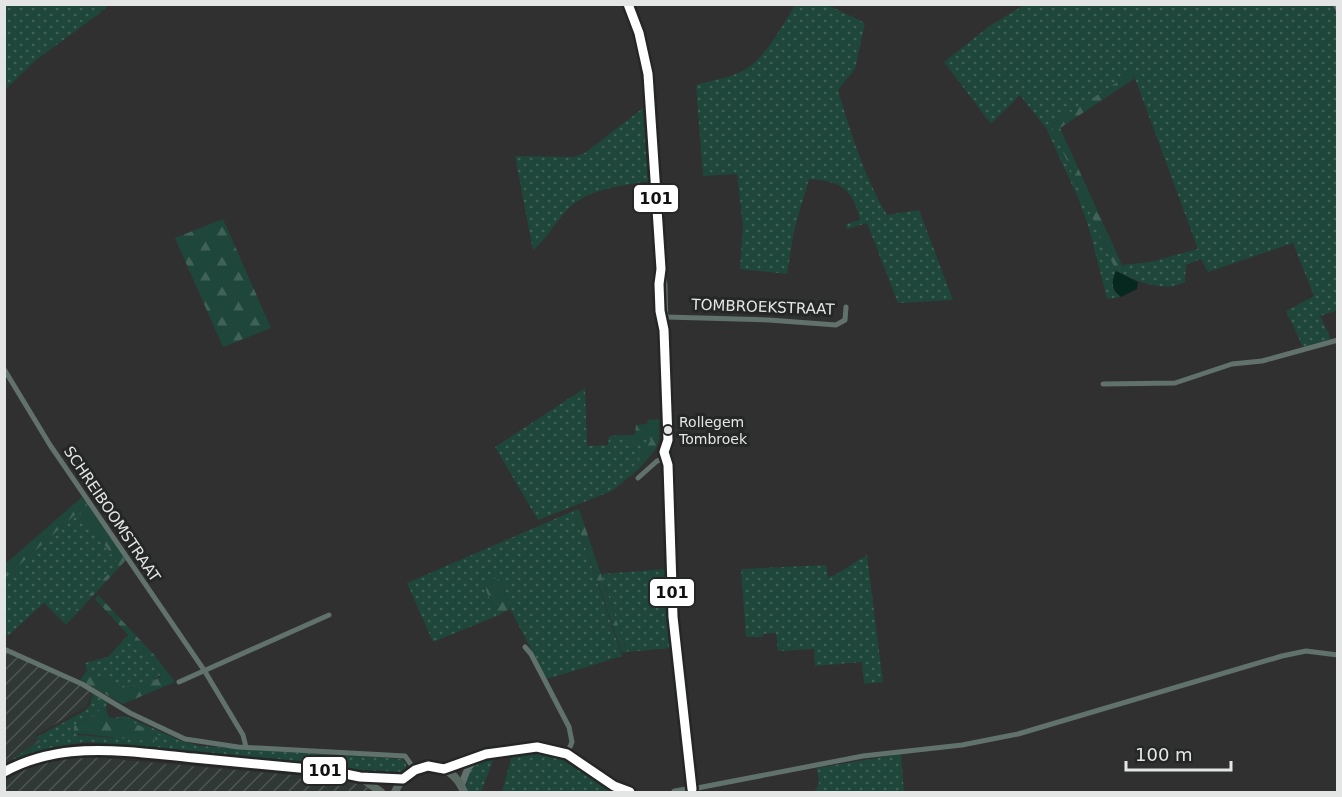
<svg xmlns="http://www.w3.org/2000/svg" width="1342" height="797" font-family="'DejaVu Sans',sans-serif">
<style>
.industrial{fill:url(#industrial-furrows)}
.grass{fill:url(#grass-dots);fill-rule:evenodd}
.forest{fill:url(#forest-firs)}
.water{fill:#07281e}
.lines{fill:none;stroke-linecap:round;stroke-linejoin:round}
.minor{stroke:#61716b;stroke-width:5}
.tertiary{stroke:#61716b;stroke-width:7}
.secondary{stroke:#5b6963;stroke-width:8}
.bus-1-casing{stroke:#252726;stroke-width:14}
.bus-1{stroke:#fff;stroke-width:9}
.bus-dot{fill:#e4e6e5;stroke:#252726;stroke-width:2}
.labels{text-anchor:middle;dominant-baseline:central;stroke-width:6;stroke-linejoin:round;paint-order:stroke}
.bus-label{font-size:14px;fill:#e4e6e5;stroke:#252726;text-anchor:start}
.street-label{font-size:15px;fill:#e4e6e5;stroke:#252726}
.line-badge{stroke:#252726;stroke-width:2}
.pale-badge-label{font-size:16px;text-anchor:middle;font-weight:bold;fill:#111}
</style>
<defs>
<pattern id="industrial-furrows" width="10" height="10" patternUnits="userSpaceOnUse" patternTransform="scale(1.5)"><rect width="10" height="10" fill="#303835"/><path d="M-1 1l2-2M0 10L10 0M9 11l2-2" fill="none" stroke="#4e5552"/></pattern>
<pattern id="grass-dots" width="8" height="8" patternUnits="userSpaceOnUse" patternTransform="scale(1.5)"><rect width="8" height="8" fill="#1f463a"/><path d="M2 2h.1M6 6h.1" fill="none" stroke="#3f6156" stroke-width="1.8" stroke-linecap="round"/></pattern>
<pattern id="forest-firs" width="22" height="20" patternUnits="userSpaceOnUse" patternTransform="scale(1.5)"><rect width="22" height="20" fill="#1f463a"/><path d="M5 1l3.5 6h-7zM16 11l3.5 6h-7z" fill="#3f6156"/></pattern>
</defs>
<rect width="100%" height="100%" fill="#303030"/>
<path class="industrial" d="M5,650L86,688L91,693L87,706L36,735L40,741L59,737L65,755L326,778L363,785L377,792H5Z"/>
<g class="grass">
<path d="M5,4H108V5L100,13L36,60L5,90Z"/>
<path d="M795,5H828L865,23L855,69L838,90C851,133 864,177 887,215L919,210L953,300L898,303L867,223L847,229L846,224L860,220C853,188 840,181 809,179L794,231L787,274L740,269L743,225L737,174L703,176L696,85C711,80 732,78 746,69C766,57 783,24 795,5Z"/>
<path d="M1024,5H1332L1338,15V310L1320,316L1331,339L1303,347L1286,311L1314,296L1293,243L1208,272L1201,259L1186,265L1185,282C1163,293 1136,281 1116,271L1114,291L1121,297L1107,299L1089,228L1079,200L1046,128L1020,95L991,124L944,62L991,25ZM1133,73L1198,249L1150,262L1122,265L1116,271L1051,125Z"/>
<path d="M643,108L648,181C619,187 587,188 566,211C553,225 548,238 533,250L515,156L574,157L585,153Z"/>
<path d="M585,388L587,446L608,445L609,436L624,435V442L646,436L651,440L636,464L640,468L612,491L538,520L495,447Z"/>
<path d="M79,511L118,563L64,623L44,603L8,636L5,634L4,578Z"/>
<path d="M573,511L622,656L547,679L510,609L502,583L486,590L497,616L433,642L407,583Z"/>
<path d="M867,555L883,682L864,684L862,662L815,666L814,649L778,651L776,633L763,634V637H746L741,569L826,565L828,577L835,575Z"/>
<path d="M667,569L671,648L627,652L601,574Z"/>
<path d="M129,634L159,668L161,673C155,684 138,685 126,689L87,671L85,663L108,657Z"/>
<path d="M93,693L107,701L106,710L102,708L89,720L80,722L77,735L113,738L124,720L113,718L124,716L130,718L179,740L199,746L402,759L406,764V768L396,775L383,778L325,764L88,742L56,746L11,760L40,741L37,737L86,710L90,705Z"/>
<path d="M540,752C568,757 586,776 610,789L609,792H502L512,755Z"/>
<path d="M901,754L904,792H814L819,784L817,768Z"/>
<path d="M491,758H494L481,792H468C462,774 473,762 491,758Z"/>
</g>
<g class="forest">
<path d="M1133,72L1134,79L1060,128L1122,265L1116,271L1051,125Z"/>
<path d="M223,219L271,328L223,347L175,238Z"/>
<path d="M659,419C660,449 659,445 640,468L636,464L651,440L646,436L641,441L624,443V435H635L636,425L647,424L648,420Z"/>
<path d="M82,497L126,560L66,625L64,623L118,563L79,511L5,578L4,565Z"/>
<path d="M579,509L627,652L622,653L573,511Z"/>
<path d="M497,578L502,583L510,609L497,616L486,590L488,580Z"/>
<path d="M98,595L156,657L175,682L123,704L80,680L87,671L126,689L153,681L160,677L161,673L159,668L95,599Z"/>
<path d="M102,708L106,710L109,717L134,723L163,737L162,741L153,739V742L147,741L74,733V726L80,722L89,720Z"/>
</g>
<path class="water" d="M1116,271L1138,282L1137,289L1121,297C1111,289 1111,283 1116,271Z"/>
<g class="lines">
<g class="minor">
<path d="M1335,4L1338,10"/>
<path d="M666,317L769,320L836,325L845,320L846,307"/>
<path d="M4,369L50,445L204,670L243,735L246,747"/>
<path d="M1103,384L1175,383L1232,364L1262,361L1338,340"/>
<path d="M638,478L657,461L664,459"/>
<path d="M525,647L531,654L569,727L572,742L567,754"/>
<path d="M4,649L82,684L130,713L185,739L238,747L405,756L415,770"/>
<path d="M179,682L329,615"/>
<path d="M692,789L863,756L962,745L1018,734L1282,656L1306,651L1338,655"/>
</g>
<g class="tertiary">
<path d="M628,4L643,46L649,87L658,232L664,285L668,440C664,450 662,455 668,465L673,617L692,789L675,792"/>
<path d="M660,275C657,291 659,310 663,326"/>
<path d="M444,769C457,767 467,761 479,756C509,746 546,741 575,758C594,769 609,786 630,792"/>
<path d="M461,786L468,768L476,759"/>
</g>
<g class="secondary">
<path d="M4,772C33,754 67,750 100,749L331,771C355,776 379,783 403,779"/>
<path d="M361,778L381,792"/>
<path d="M395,792C408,759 451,757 464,792"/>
</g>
<g class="bus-1-casing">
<g id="bus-1">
<path d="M628,4L639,33L648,74L661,269L659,284L660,311L664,330L668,440L664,452L668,465L673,617L692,789"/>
<path d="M4,772C64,739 129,752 194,758C239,762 285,767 331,771L360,777L403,779L415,770L428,766L444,769L486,754L537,747L567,754L614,786L630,792"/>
</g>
</g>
<use href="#bus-1" class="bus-1"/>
</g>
<circle class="bus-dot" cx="668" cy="430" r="5"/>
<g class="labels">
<g class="bus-label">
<text x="679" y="422">Rollegem<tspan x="679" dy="17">Tombroek</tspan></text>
</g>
<g class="street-label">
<text transform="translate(763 307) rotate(2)">TOMBROEKSTRAAT</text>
<text transform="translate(112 514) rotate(56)">SCHREIBOOMSTRAAT</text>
</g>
</g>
<g class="line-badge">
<rect x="633" y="184" width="46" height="29" rx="6" fill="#fff"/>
<rect x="649" y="578" width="46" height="29" rx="6" fill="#fff"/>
<rect x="302" y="756" width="45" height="29" rx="6" fill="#fff"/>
</g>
<g class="pale-badge-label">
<text x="656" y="204">101</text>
<text x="672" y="598">101</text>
<text x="325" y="776">101</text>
</g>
<rect width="1342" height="797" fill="none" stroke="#e4e6e5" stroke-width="12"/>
<path d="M1126 761v9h105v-9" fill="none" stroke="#e4e6e5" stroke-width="3"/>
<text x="1135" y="761" font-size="18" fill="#e4e6e5" stroke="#252726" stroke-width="4.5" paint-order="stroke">100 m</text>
</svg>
